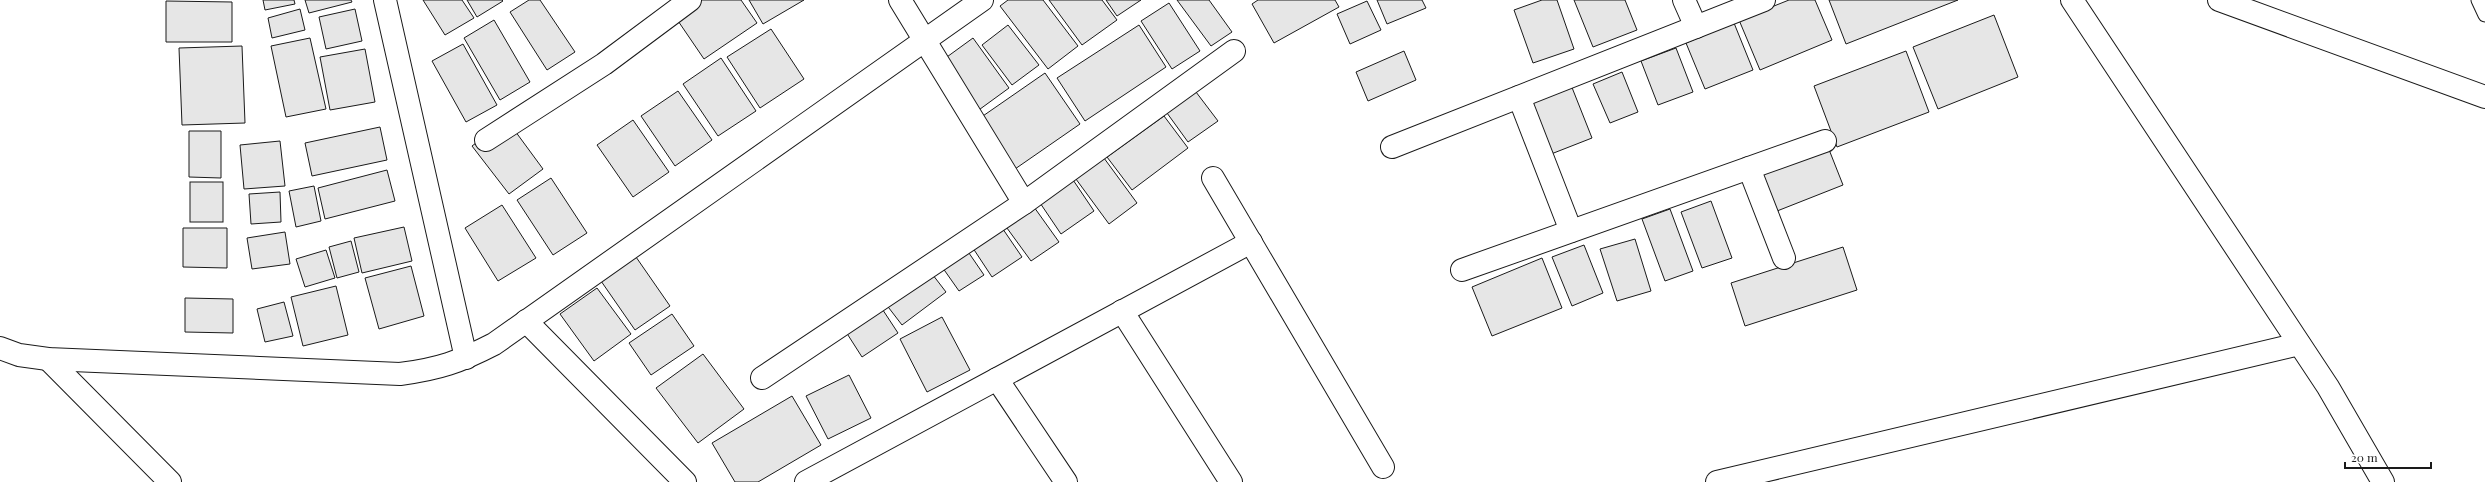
<svg xmlns="http://www.w3.org/2000/svg" width="2485" height="482" font-family="'Playfair Display',serif">
<style>
.building{fill:#e6e6e6;stroke:#1a1a1a}
.lines{fill:none;stroke-linecap:round;stroke-linejoin:round}
.service-casing{stroke:#1a1a1a;stroke-width:15}
.minor-casing{stroke:#1a1a1a;stroke-width:24}
.service{stroke:#fff;stroke-width:13}
.minor{stroke:#fff;stroke-width:22}
</style>
<rect width="100%" height="100%" fill="#fff"/>
<g class="building">
<path d="M263,0H294L295,4L265,10Z"/>
<path d="M305,0H351L352,2L309,13Z"/>
<path d="M423,0H462L474,18L445,35Z"/>
<path d="M467,0H502L503,1L477,17Z"/>
<path d="M529,0H540L575,52L547,70L510,12Z"/>
<path d="M696,0H741L757,23L704,59L674,15Z"/>
<path d="M749,0H804L763,24Z"/>
<path d="M1008,0H1043L1078,46L1048,69L1000,6Z"/>
<path d="M1049,0H1102L1117,20L1082,45Z"/>
<path d="M1106,0H1141L1117,16Z"/>
<path d="M1177,0H1209L1232,32L1211,46Z"/>
<path d="M1258,0H1335L1339,7L1274,43L1252,4Z"/>
<path d="M1377,0H1422L1426,8L1387,24Z"/>
<path d="M1542,0H1557L1574,49L1533,63L1514,10Z"/>
<path d="M1574,0H1625L1637,30L1593,47Z"/>
<path d="M1789,0H1815L1832,40L1760,70L1739,20Z"/>
<path d="M1829,0H1958L1846,44Z"/>
<path d="M166,1L232,2V42H166Z"/>
<path d="M1367,1L1381,30L1350,44L1337,14Z"/>
<path d="M1169,3L1200,51L1172,69L1141,21Z"/>
<path d="M300,9L305,30L272,38L268,18Z"/>
<path d="M355,9L362,41L326,49L319,17Z"/>
<path d="M1994,15L2018,77L1938,109L1913,47Z"/>
<path d="M494,20L530,82L500,100L464,38Z"/>
<path d="M1734,23L1753,70L1705,89L1686,43Z"/>
<path d="M1008,25L1039,65L1012,85L982,45Z"/>
<path d="M1139,25L1166,67L1085,121L1057,78Z"/>
<path d="M771,29L804,79L760,108L727,57Z"/>
<path d="M310,38L326,109L286,117L271,46Z"/>
<path d="M973,38L1009,88L976,112L940,62Z"/>
<path d="M463,44L497,105L466,122L432,61Z"/>
<path d="M242,46L245,123L182,125L179,48Z"/>
<path d="M1676,48L1693,92L1658,105L1641,61Z"/>
<path d="M365,49L375,102L330,110L320,57Z"/>
<path d="M1404,51L1416,80L1368,101L1356,72Z"/>
<path d="M1906,51L1929,112L1837,147L1814,86Z"/>
<path d="M721,58L756,111L718,136L683,84Z"/>
<path d="M1622,72L1638,112L1610,123L1593,84Z"/>
<path d="M1045,73L1080,124L1015,169L980,118Z"/>
<path d="M1571,85L1592,138L1546,156L1526,103Z"/>
<path d="M678,91L712,140L675,166L641,116Z"/>
<path d="M1196,92L1218,121L1188,142L1167,113Z"/>
<path d="M1164,116L1188,148L1132,190L1107,157Z"/>
<path d="M507,120L543,169L509,194L472,146Z"/>
<path d="M633,120L669,172L633,197L597,145Z"/>
<path d="M380,127L387,160L312,176L305,143Z"/>
<path d="M189,131H221V178L189,177Z"/>
<path d="M280,141L285,186L244,189L240,145Z"/>
<path d="M1828,147L1843,185L1772,213L1756,176Z"/>
<path d="M1101,154L1137,203L1109,224L1073,175Z"/>
<path d="M387,170L395,201L325,219L318,188Z"/>
<path d="M1067,171L1094,211L1061,234L1034,194Z"/>
<path d="M551,178L587,233L553,255L517,200Z"/>
<rect x="190" y="182" width="33" height="40"/>
<path d="M314,186L321,221L296,227L289,191Z"/>
<path d="M280,192L281,222L251,224L249,194Z"/>
<path d="M1024,193L1059,242L1031,261L996,213Z"/>
<path d="M1711,201L1732,258L1702,268L1681,212Z"/>
<path d="M502,205L536,258L498,281L465,228Z"/>
<path d="M1670,209L1693,271L1665,281L1642,219Z"/>
<path d="M994,216L1022,257L992,277L965,236Z"/>
<path d="M404,227L412,261L362,273L354,238Z"/>
<path d="M183,228H227V268L183,267Z"/>
<path d="M285,232L290,264L252,269L247,238Z"/>
<path d="M958,237L984,275L959,291L933,254Z"/>
<path d="M1635,239L1651,291L1617,301L1600,249Z"/>
<path d="M351,241L359,272L337,278L329,247Z"/>
<path d="M1584,245L1603,293L1572,306L1552,257Z"/>
<path d="M1843,247L1857,290L1745,326L1731,283Z"/>
<path d="M326,250L335,278L305,287L296,259Z"/>
<path d="M636,257L670,306L635,330L601,281Z"/>
<path d="M1542,258L1562,308L1492,336L1472,287Z"/>
<path d="M411,266L424,316L379,329L365,278Z"/>
<path d="M926,266L946,292L902,325L882,299Z"/>
<path d="M336,286L348,335L303,346L291,297Z"/>
<path d="M597,288L631,334L594,361L560,314Z"/>
<path d="M185,298L233,299V333L185,332Z"/>
<path d="M875,298L898,333L862,357L839,321Z"/>
<path d="M284,302L293,336L265,342L257,309Z"/>
<path d="M672,314L694,346L651,375L629,343Z"/>
<path d="M942,317L970,370L927,392L900,339Z"/>
<path d="M703,354L744,409L698,443L656,388Z"/>
<path d="M849,375L871,418L828,439L806,396Z"/>
<path d="M792,396L821,445L758,482H735L712,443Z"/>
</g>
<g class="lines">
<g class="service-casing">
<path id="service" d="M2478,0L2485,15"/>
</g>
<g class="minor-casing">
<g id="minor">
<path d="M385,0L466,358"/>
<path d="M900,0L1024,203"/>
<path d="M1684,0L1696,27"/>
<path d="M2072,0L2328,387L2383,482"/>
<path d="M2219,0L2485,97"/>
<path d="M1519,97L1571,231"/>
<path d="M486,140L604,64L690,0"/>
<path d="M1392,147L1764,0"/>
<path d="M1749,168L1784,258"/>
<path d="M1213,178L1383,467"/>
<path d="M1462,270L1825,141"/>
<path d="M1122,311L1231,482"/>
<path d="M526,321L685,482"/>
<path d="M0,348L19,355L48,359L400,374C439,369 459,362 494,344L982,0"/>
<path d="M48,359L170,482"/>
<path d="M762,378L1024,203L1234,51"/>
<path d="M997,379L1066,482"/>
<path d="M806,482L1251,242"/>
<path d="M1717,482L2299,344"/>
</g>
</g>
<use href="#service" class="service"/>
<use href="#minor" class="minor"/>
</g>
<path d="M2345 462v6h86v-6" fill="none" stroke="#1a1a1a" stroke-width="2"/>
<text x="2351" y="462" font-size="12" fill="#1a1a1a" stroke="#ffffff" stroke-width="3" paint-order="stroke">20 m</text>
</svg>
